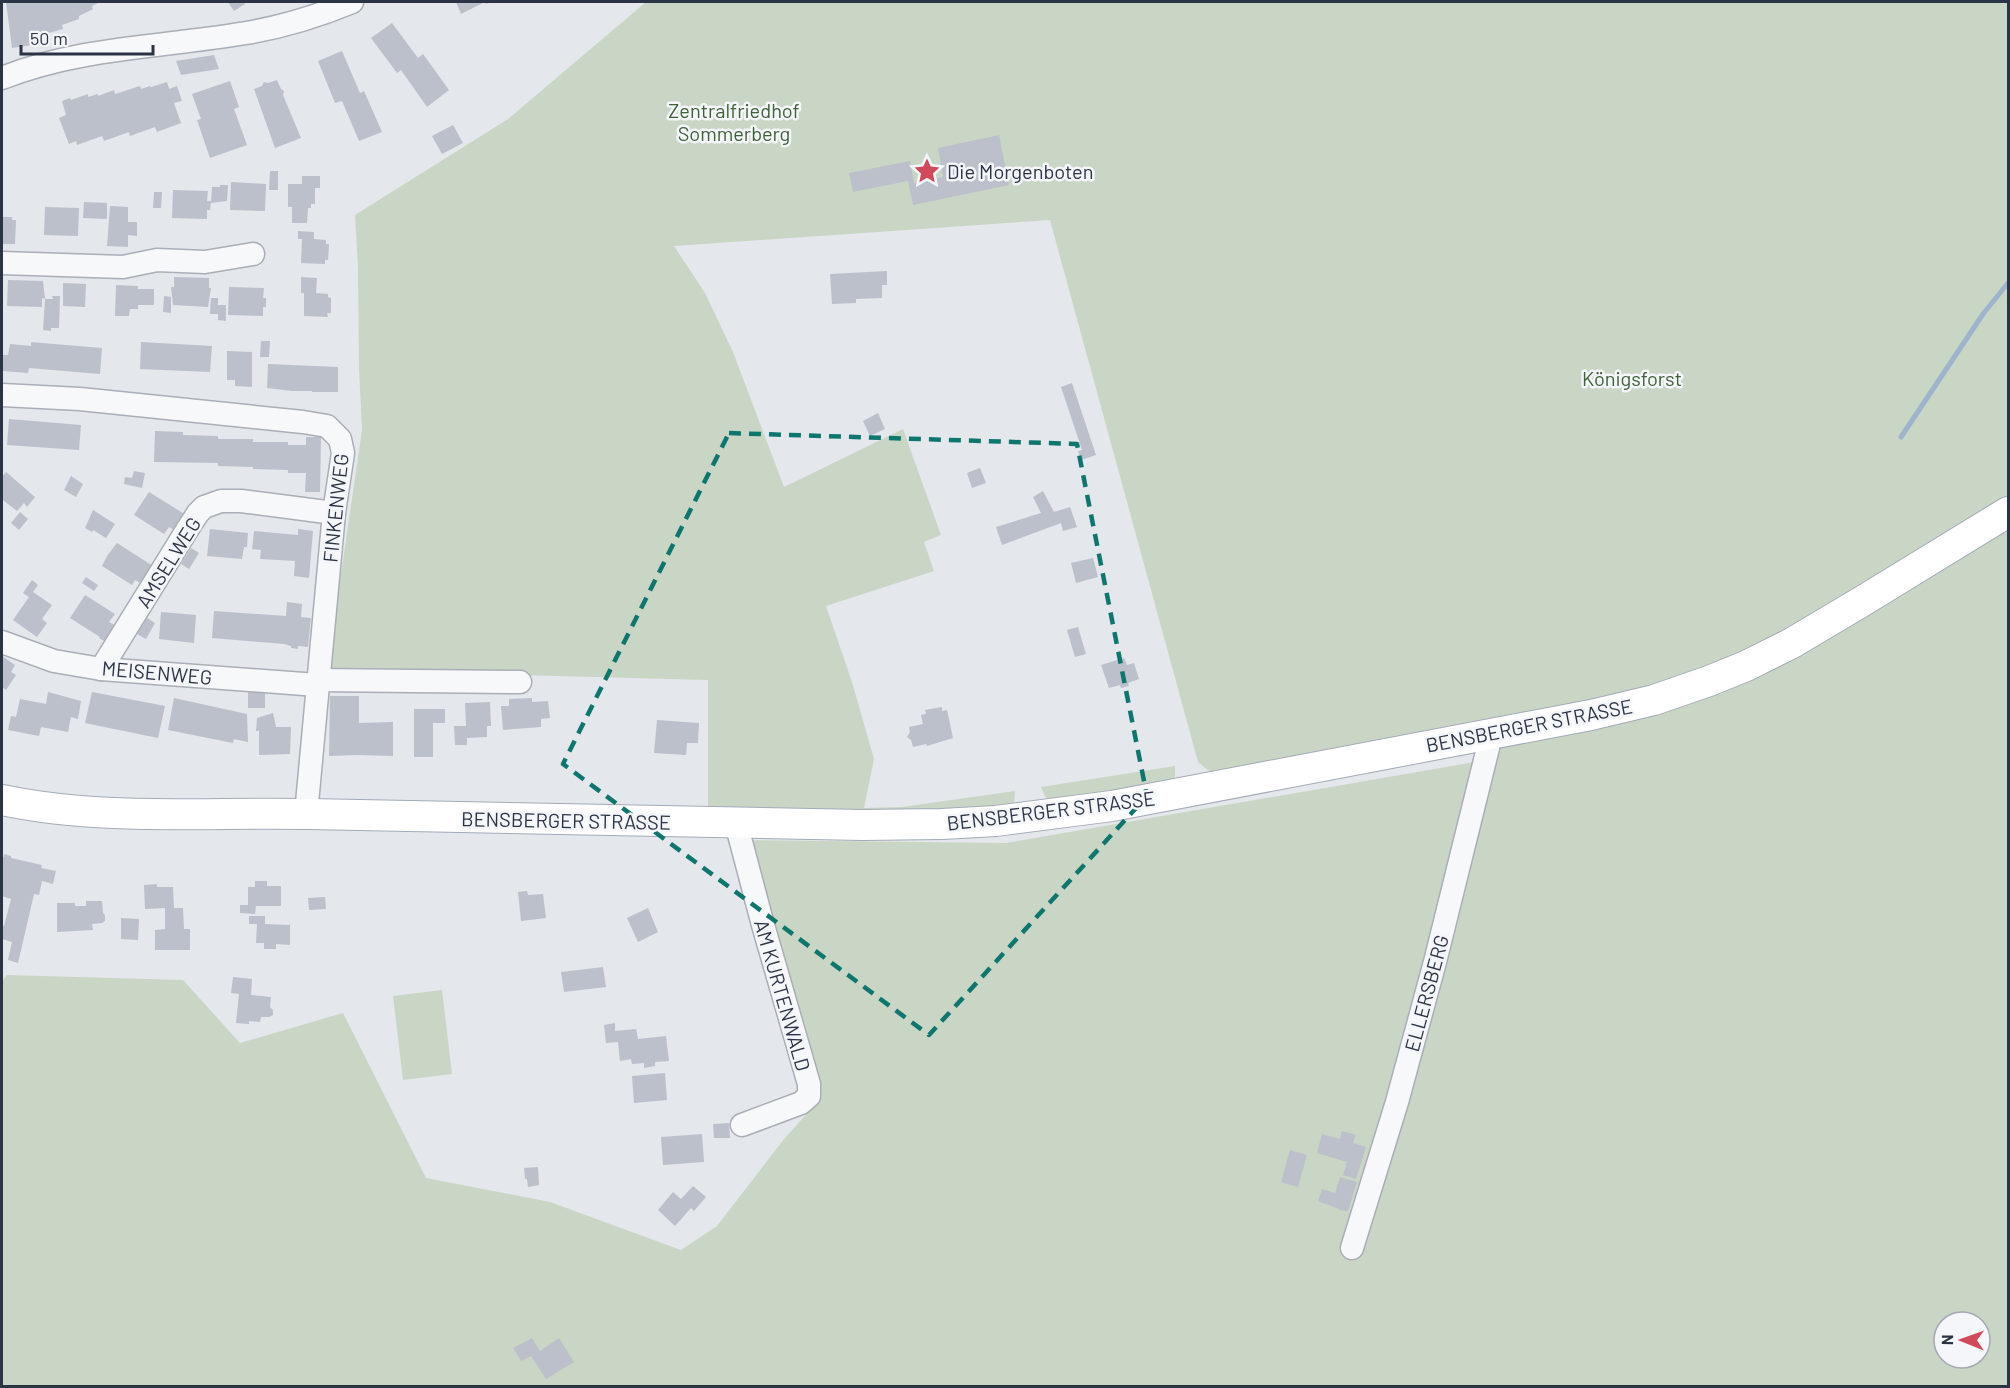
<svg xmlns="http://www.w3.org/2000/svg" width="2010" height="1388" font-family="Barlow,sans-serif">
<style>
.green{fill:#c9d6c5;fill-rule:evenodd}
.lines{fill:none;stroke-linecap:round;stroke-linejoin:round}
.stream{stroke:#9fb4cc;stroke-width:5}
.building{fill:#bbc0ca}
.minor-casing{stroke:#a9aeb7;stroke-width:25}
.major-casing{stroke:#a3abb8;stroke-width:32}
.minor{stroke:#f7f8fa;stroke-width:22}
.major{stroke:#fff;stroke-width:30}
.marked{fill:none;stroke:#0f766e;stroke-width:4.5;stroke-dasharray:12 8;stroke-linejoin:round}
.labels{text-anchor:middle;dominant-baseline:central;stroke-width:5;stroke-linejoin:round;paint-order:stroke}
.park-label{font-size:20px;fill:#3f6138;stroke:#f4f6f9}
.poi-label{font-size:20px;fill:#2b3445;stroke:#f4f6f9;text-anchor:start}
.street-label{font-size:20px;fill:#2b3445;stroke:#f4f6f9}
</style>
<rect width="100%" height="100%" fill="#e4e7ec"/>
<g class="green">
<path d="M646,2H2008V1386H2V981L7,975L183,980L240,1043L343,1013L426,1178L550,1202L681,1250L717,1226L784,1139L821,1098L753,906L739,840L1006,843L1475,762L1486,726L1215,776L1198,762L1050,220L674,246L705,293L733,352L784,487L903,429L941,535L924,542L934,571L826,606L852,682L874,759L864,808L902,807L1015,791L1014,804L1010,809L708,814V680L327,670L362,430L359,367L358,266L355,215L508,119ZM1944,1322H1980V1358H1944Z"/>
<path d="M1175,766V778L1170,784L1049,801L1045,796L1041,787Z"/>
<path d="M442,990L452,1074L403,1080L393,996Z"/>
</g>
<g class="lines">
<path class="stream" d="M1901,437L1983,314L2008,283"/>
</g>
<g class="building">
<path d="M6,2H100L92,6L93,9L79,16V19L62,25L63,29L45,34V37L31,42L32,45L12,48Z"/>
<path d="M228,2H244L245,4L234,11Z"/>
<path d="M456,2H492L486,4L485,2L461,14Z"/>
<path d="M392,23L418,58L423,54L449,90L427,107L401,70L397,73L371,38Z"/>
<path d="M342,51L360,93L364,91L382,132L359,141L342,101L335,103L318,61Z"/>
<path d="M214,55L219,69L181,75L176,61Z"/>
<path d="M277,80L281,89L284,91L283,95L301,138L275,148L254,89L262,86L264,82L268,83Z"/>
<path d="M230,81L239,107L234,109L247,145L210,158L197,120L201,119L192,94Z"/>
<path d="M167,82L169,89L177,86L182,101L174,103L181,123L157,132L155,127L130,136L129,132L104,141L102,136L77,145L76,141L69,144L59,118L66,115L62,101L70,98L71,100L88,94V97L98,94V96L114,90L115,94L140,86L141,89L150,86L151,87Z"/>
<path d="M453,125L463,143L442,154L432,136Z"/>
<path d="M999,135L1009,185L913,205L908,181L853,192L849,173L910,161L914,183L943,177L938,148Z"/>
<path d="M270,171H278V190H269Z"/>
<path d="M302,176H320V188H315V204H311V208H308L307,223H292V207H288V184H302Z"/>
<path d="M231,182L266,184L265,211L230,210Z"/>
<path d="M220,185H228L227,201L211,203L212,187H220Z"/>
<path d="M173,190L208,191L207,201H211L210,210H207V219L172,218Z"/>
<path d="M154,192H162L161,208H153Z"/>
<path d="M84,202L107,203V219L83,218Z"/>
<path d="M110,206L128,207V222H137V236L128,235V247L107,246Z"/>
<path d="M45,207L79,208L78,236L44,235Z"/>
<path d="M2,217H12V220H16L15,244H2Z"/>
<path d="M298,231L314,232V239L326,240V244H329L328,260H325V264L301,263L302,239H298Z"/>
<path d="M887,271V285H882V298L856,299V303L832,304L830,274Z"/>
<path d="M174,277L209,278V288H211L208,307L173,305L171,287H174Z"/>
<path d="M301,277L317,278L316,293L328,294V297L331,298V313H327L328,317L304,316V293H301Z"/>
<path d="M8,280L43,281L45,299L42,298V307L7,306Z"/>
<path d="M63,283L86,284L85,307L63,306Z"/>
<path d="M116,285L138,286V289H154V305H138V309H130L129,316H115Z"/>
<path d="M229,287L264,288L263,298H266V307H263V316L228,315Z"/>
<path d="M52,296H60L59,328H51V331L43,330L45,299H53Z"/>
<path d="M164,296L171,297V313L163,312Z"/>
<path d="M211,298H218V305H226V321L218,320V314H210Z"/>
<path d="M261,341H270L269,357H260Z"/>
<path d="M31,342L102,348L100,374L29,368L28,373L2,371V355H8L10,344L31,346Z"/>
<path d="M141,342L212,346L210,372L140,369Z"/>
<path d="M227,351L252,352V387L235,386V380H227Z"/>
<path d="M268,364L338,367V392H312V391H292L267,388Z"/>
<path d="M1072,383L1096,455L1081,460L1078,451L1082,450L1061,387Z"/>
<path d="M878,413L885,429L870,436L863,421Z"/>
<path d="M9,419L81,425L79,450L7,445Z"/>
<path d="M155,431L183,432V435L218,436V439H253V442H288V445H306V437H321L320,492H305L306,473H288V470L253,469V467L218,466V463L154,462Z"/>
<path d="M980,468L986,483L972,488L967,473Z"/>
<path d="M134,471L145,473L142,488L124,484L125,477L132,478Z"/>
<path d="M6,472L35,497L27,507L24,503L17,511L3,500L2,501V477Z"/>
<path d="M71,476L83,484L76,497L64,490Z"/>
<path d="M1043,491L1054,512L1070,507L1077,527L1063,531L1061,523L1002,545L996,527L1041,513L1033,497Z"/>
<path d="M149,492L186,515L176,531L169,527L164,534L134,515Z"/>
<path d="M93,510L115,524L106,538L93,530L92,532L85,528Z"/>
<path d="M20,512L28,519L19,530L11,523Z"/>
<path d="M210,529L248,533L247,547H244L242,559L207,556Z"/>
<path d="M298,529L313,531L309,578L294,576L295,561L260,559L261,550L252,549L254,531L298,535Z"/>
<path d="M117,543L153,566L142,584L135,580L132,585L102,566L107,556Z"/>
<path d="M191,548L199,553L189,569L181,564Z"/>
<path d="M1093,558L1098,577L1076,583L1071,563Z"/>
<path d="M86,577L98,585L94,591L82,583Z"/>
<path d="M32,580L38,585L33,592L52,605L42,619L47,623L37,637L13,620L29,597L23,593Z"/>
<path d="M85,595L115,614L109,622L116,626L106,642L99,638L100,637L70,618Z"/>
<path d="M287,602L302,604L301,617L311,618L308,647L298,646V649L291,648V646L284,644L212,638L214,611L286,616Z"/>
<path d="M161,612L196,615L194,643L159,639Z"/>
<path d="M147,618L155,623L146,639L137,634Z"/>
<path d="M1078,627L1086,654L1075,657L1067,630Z"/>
<path d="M2,656L15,665L11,672L16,675L6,690L2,687Z"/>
<path d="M1124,658L1127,665L1134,663L1139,679L1128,683L1129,686L1121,688L1120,685L1109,688L1101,665Z"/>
<path d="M248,689L265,690V708H248Z"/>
<path d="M48,692L81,701L78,719L71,717L68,732L41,727L39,736L8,730L11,716L16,717L20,699L46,704Z"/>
<path d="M92,692L165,706L158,738L85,723Z"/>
<path d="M330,696H359V723L393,722V756L357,755L329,756Z"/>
<path d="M174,698L247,714L248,742L234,739L233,743L168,730Z"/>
<path d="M532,698V702L548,701L550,718L541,719V727L503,730L501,706H509V699Z"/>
<path d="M490,702L491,726H487V737L467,738V745H455L454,726H466L465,703Z"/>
<path d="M942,707V711L947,710L953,738L927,746L926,744L913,747L911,740L907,737L910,732L909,727L923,724L921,715L926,714L925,710Z"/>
<path d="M414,709H445V723H433V757H414Z"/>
<path d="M273,713L276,727H291L290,754L259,755V731H256L257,718Z"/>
<path d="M657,720L699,723L698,743H687L686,755L654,753Z"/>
<path d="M4,854L11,856V858L42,865L41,868L56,871L53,884L42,881L39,895L34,894L18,963L8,960L12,942L2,939V925L4,926L11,899L2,896V856L4,857Z"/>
<path d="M255,881H267V886H281V906H256L255,914L240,913V905H248V887H255Z"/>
<path d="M157,884V887H173L174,908H183L184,929H190V950H155V930L165,929V908L145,909L144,885Z"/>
<path d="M527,891L528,895L543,894L546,918L521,921L518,892Z"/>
<path d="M325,897L326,909L309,910L308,898Z"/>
<path d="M86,901H102L103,913L105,915V921L102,923L92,924L93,930L57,932V903H75V906H86Z"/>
<path d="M648,908L658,932L638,942L627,918Z"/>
<path d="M249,916H265V924L290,925V945L276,944V949H264V943H256L257,924H249Z"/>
<path d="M121,918L139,919L138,940L121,939Z"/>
<path d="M603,967L606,987L564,992L561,972Z"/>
<path d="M233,977L252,979L251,995L271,997L270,1007L273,1010V1015L269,1017H261L260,1022L249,1021V1024L236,1023L239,994L231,993Z"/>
<path d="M615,1023V1031L636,1029L638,1039L666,1036L669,1061L655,1062V1066L644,1068V1063L632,1064L631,1059L620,1061L618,1042L606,1043L604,1025Z"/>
<path d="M665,1073L667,1100L634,1103L632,1076Z"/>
<path d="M729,1123L730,1138H714L713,1124Z"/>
<path d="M1342,1131L1356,1135L1353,1143L1366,1147L1356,1179L1343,1175L1347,1162L1317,1153L1322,1134L1340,1139Z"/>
<path d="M702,1134L704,1162L663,1165L661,1137Z"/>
<path d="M1290,1150L1307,1155L1298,1187L1281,1182Z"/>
<path d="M538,1167L539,1185L528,1187L527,1179H525L524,1168Z"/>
<path d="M1340,1177L1357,1182L1348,1211L1339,1210V1209L1318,1201L1322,1189L1335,1193Z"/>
<path d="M693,1186L706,1197L694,1211L691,1208L675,1226L658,1210L673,1192L681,1199Z"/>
<path d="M532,1338L540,1351L559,1338L574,1362L546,1379L531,1356L521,1361L513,1348Z"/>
</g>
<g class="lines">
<g class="minor-casing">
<g id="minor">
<path d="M2,78C80,47 164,47 246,33C282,27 318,16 352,2"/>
<path d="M2,263L123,267L157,260L205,262L253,254"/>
<path d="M2,395L80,399L303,422L327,426L340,439L343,453L334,513L306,814"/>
<path d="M2,642L54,661L101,669L317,685"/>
<path d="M101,669L187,530L198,513L204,507L221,501H241L334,513"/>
<path d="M317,680L520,682"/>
<path d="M736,823L763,925L809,1084V1096L801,1103L742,1125"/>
<path d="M1352,1248L1397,1102L1435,962L1488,748L1486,735"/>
</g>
</g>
<g class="major-casing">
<path id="major" d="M2,800C103,821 206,812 309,814C493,818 677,822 862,825L942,824L996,821L1112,806L1591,715L1654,700L1709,681L1746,666L1792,643L1861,602L2008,512"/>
</g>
<use href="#minor" class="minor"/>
<use href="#major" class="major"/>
</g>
<path class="marked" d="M729,433L1077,444L1147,796L929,1035L563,764Z"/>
<defs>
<g id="sight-bare" transform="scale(2.07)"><path d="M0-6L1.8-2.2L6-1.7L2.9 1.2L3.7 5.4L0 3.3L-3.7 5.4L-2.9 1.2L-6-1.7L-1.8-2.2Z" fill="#d1495b" stroke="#f4f6f9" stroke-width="2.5" paint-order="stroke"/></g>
</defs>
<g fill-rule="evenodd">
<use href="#sight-bare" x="927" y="171"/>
</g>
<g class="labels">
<g class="park-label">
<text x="734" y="110">Zentralfriedhof<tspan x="734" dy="23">Sommerberg</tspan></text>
<text x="1632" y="378">Königsforst</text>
</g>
<g class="poi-label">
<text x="947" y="171">Die Morgenboten</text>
</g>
<g class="street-label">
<text transform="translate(335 508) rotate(-84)">FINKENWEG</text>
<text transform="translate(168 562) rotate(-58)">AMSELWEG</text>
<text transform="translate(157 672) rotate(5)">MEISENWEG</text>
<text transform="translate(1529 725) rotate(-11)">BENSBERGER STRASSE</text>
<text transform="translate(1051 810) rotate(-7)">BENSBERGER STRASSE</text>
<text transform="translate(566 820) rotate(1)">BENSBERGER STRASSE</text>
<text transform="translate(1426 993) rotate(-75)">ELLERSBERG</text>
<text transform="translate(783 995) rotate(74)">AM KURTENWALD</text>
</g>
</g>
<rect width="2010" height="1388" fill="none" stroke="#2b3445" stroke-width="6"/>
<g transform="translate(1962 1340) rotate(271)"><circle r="28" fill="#f4f6f9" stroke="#a4a8b1" stroke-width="1.5"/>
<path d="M0-4.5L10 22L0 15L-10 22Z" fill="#d1495b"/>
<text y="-9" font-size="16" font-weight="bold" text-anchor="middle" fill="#2b3445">N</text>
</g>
<path d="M21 45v9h132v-9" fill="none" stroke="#2b3445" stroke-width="3"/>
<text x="30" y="45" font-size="18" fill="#2b3445" stroke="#f4f6f9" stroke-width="4.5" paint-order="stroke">50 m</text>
</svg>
